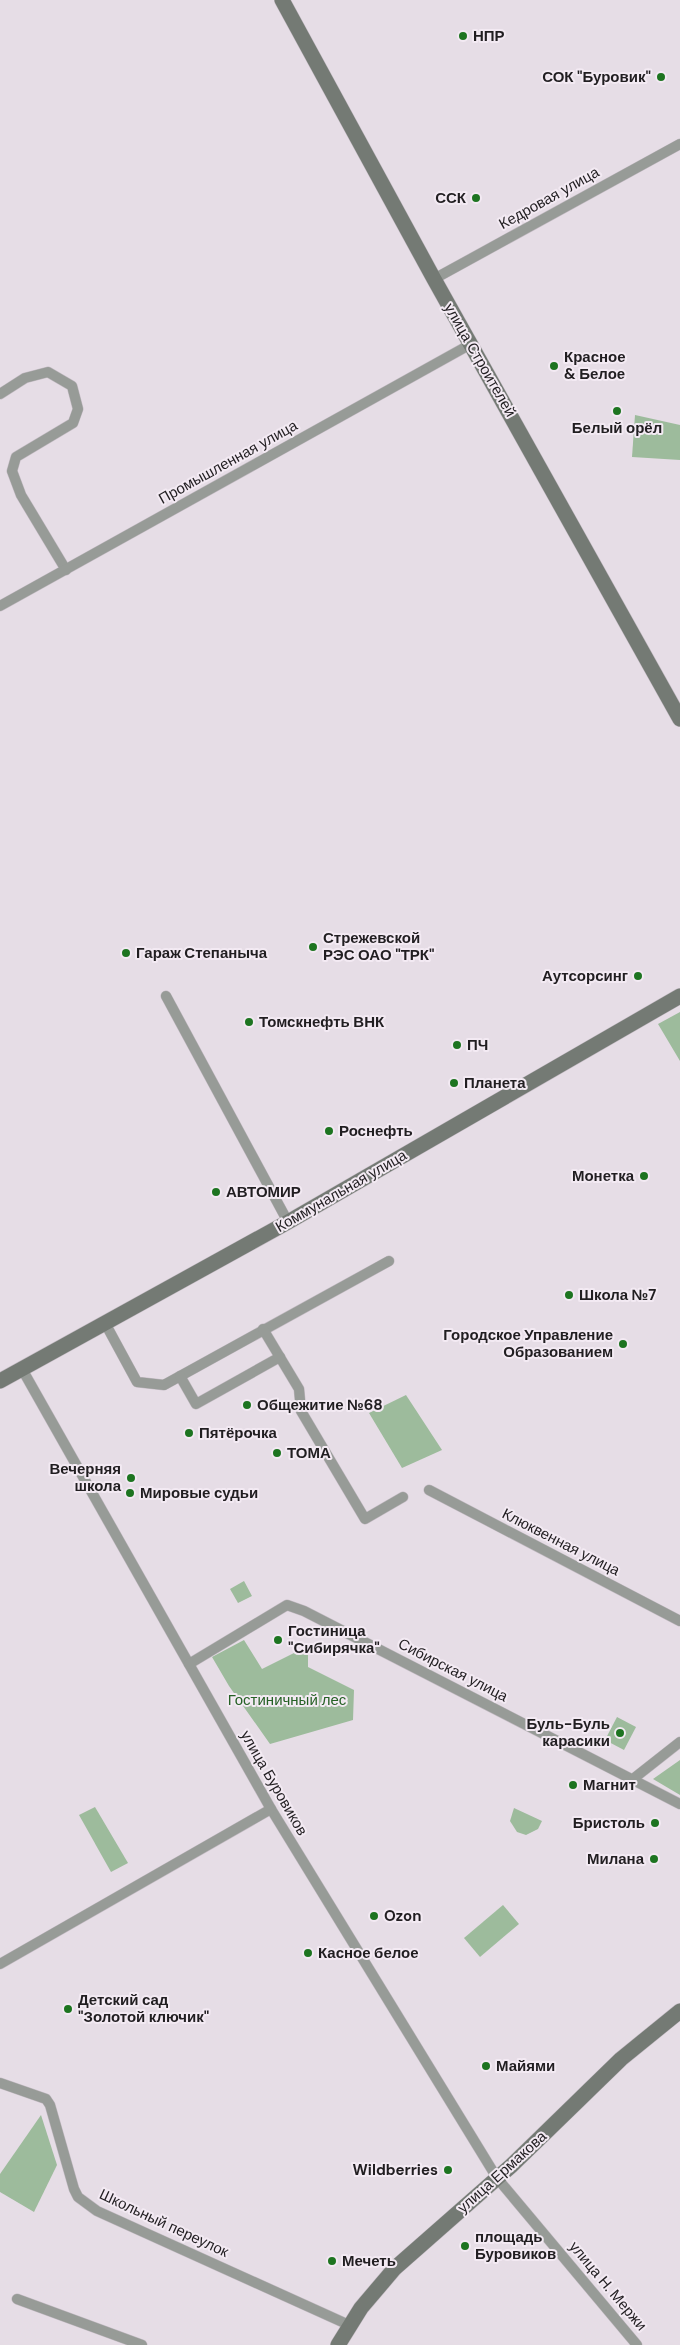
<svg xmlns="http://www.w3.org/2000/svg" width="680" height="2345" font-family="'DM Sans',sans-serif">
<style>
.green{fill:#9dbb9c}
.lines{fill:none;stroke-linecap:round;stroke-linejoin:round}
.street-casing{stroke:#c3bbc3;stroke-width:11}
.secondary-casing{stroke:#c3bbc3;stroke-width:16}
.street{stroke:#979b97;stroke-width:10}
.secondary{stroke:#747a74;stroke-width:15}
.poi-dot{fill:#1d7420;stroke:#f3eaf3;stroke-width:2}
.labels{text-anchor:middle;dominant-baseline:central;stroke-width:4;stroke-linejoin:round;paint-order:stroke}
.poi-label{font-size:15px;font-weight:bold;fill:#211e21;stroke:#f3eaf3;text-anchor:start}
.street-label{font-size:15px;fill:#211e21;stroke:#f3eaf3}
.park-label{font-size:15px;fill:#256125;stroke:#f3eaf3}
</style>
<rect width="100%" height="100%" fill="#e6dde6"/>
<g class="green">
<path d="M635,415L680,425V460L632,457Z"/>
<path d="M680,1012V1061L658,1024Z"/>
<path d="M406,1395L442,1450L402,1468L369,1413Z"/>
<path d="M244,1581L252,1596L238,1603L230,1589Z"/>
<path d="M244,1640L262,1669L294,1653L308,1655V1667L354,1690L353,1720L270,1744L229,1686L212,1657Z"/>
<path d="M617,1717L636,1727L624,1750L605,1740Z"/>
<path d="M680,1760V1795L653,1779Z"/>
<path d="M95,1807L128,1863L111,1872L79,1815Z"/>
<path d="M514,1808L542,1821L538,1829L526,1835L517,1832L510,1821Z"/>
<path d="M503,1905L519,1924L480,1957L464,1938Z"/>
<path d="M41,2115L57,2165L34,2212L0,2192V2174Z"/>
</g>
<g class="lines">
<g class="street-casing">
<g id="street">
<path d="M434,279L680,144"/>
<path d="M0,394L25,378L48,372L72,386L78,409L73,423L16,457L12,471L21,495L66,570"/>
<path d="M0,606L471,344"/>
<path d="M166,996L288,1222"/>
<path d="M105,1323L137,1382L164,1385L389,1261"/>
<path d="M263,1329L299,1389L301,1411L365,1519L403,1497"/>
<path d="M22,1369L271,1809L497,2178L637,2345"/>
<path d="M180,1376L196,1404L280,1357"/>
<path d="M429,1490L680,1621"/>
<path d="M189,1664L287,1605L304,1611L680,1804"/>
<path d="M633,1779L680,1742"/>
<path d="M0,1964L271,1809"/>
<path d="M0,2083L46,2099L50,2105L74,2189L78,2197L97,2211L349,2325"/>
<path d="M17,2299L142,2345"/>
</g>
</g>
<g class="secondary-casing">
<g id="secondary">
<path d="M282,0L434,279L680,719"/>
<path d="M0,1381L288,1222L680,996"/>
<path d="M338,2345L361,2308L395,2268L511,2166L621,2059L680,2011"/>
</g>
</g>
<use href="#street" class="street"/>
<use href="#secondary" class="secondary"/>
</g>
<g class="poi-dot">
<circle cx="463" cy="36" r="5"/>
<circle cx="661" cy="77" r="5"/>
<circle cx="476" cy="198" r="5"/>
<circle cx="554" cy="366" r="5"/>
<circle cx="617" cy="411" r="5"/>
<circle cx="313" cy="947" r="5"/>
<circle cx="126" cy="953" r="5"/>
<circle cx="638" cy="976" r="5"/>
<circle cx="249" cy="1022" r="5"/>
<circle cx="457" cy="1045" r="5"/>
<circle cx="454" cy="1083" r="5"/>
<circle cx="329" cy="1131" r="5"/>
<circle cx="644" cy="1176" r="5"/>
<circle cx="216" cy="1192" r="5"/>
<circle cx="569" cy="1295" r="5"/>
<circle cx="623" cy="1344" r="5"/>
<circle cx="247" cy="1405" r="5"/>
<circle cx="189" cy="1433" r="5"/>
<circle cx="277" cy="1453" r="5"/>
<circle cx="131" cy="1478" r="5"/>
<circle cx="130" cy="1493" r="5"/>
<circle cx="278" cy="1640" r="5"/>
<circle cx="620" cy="1733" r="5"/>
<circle cx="573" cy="1785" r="5"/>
<circle cx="655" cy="1823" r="5"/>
<circle cx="654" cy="1859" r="5"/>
<circle cx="374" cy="1916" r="5"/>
<circle cx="308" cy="1953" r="5"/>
<circle cx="68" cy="2009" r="5"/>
<circle cx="486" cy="2066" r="5"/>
<circle cx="448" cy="2170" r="5"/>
<circle cx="465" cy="2246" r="5"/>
<circle cx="332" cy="2261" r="5"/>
</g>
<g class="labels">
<g class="poi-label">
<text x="473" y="36">НПР</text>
<text x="651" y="77" text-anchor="end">СОК "Буровик"</text>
<text x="466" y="198" text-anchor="end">ССК</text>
<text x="564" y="357">Красное<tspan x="564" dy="17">&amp; Белое</tspan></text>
<text x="617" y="428" text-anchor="middle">Белый орёл</text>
<text x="323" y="938">Стрежевской<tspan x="323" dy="17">РЭС ОАО "ТРК"</tspan></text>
<text x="136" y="953">Гараж Степаныча</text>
<text x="628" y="976" text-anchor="end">Аутсорсинг</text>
<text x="259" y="1022">Томскнефть ВНК</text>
<text x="467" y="1045">ПЧ</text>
<text x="464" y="1083">Планета</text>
<text x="339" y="1131">Роснефть</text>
<text x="634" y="1176" text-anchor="end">Монетка</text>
<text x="226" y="1192">АВТОМИР</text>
<text x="579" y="1295">Школа №7</text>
<text x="613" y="1335" text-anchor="end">Городское Управление<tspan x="613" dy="17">Образованием</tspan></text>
<text x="257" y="1405">Общежитие №68</text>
<text x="199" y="1433">Пятёрочка</text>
<text x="287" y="1453">ТОМА</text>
<text x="121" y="1469" text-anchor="end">Вечерняя<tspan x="121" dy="17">школа</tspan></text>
<text x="140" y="1493">Мировые судьи</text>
<text x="288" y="1631">Гостиница<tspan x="288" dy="17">"Сибирячка"</tspan></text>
<text x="610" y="1724" text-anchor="end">Буль-Буль<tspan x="610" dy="17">карасики</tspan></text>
<text x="583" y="1785">Магнит</text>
<text x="645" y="1823" text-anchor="end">Бристоль</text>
<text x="644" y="1859" text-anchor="end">Милана</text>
<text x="384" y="1916">Ozon</text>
<text x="318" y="1953">Касное белое</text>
<text x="78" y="2000">Детский сад<tspan x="78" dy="17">"Золотой ключик"</tspan></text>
<text x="496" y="2066">Майями</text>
<text x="438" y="2170" text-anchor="end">Wildberries</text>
<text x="475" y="2237">площадь<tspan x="475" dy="17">Буровиков</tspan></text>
<text x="342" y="2261">Мечеть</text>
</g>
<g class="street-label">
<text transform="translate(549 198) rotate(-29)">Кедровая улица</text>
<text transform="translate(480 360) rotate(60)">улица Строителей</text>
<text transform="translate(228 462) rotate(-29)">Промышленная улица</text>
<text transform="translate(341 1191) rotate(-30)">Коммунальная улица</text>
<text transform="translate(561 1542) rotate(27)">Клюквенная улица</text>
<text transform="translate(453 1670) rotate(27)">Сибирская улица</text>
<text transform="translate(274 1783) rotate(60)">улица Буровиков</text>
<text transform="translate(502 2172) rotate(-42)">улица Ермакова</text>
<text transform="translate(164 2223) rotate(25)">Школьный переулок</text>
<text transform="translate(608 2286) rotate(50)">улица Н. Мержи</text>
</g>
<g class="park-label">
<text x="287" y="1700">Гостиничный лес</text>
</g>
</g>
</svg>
